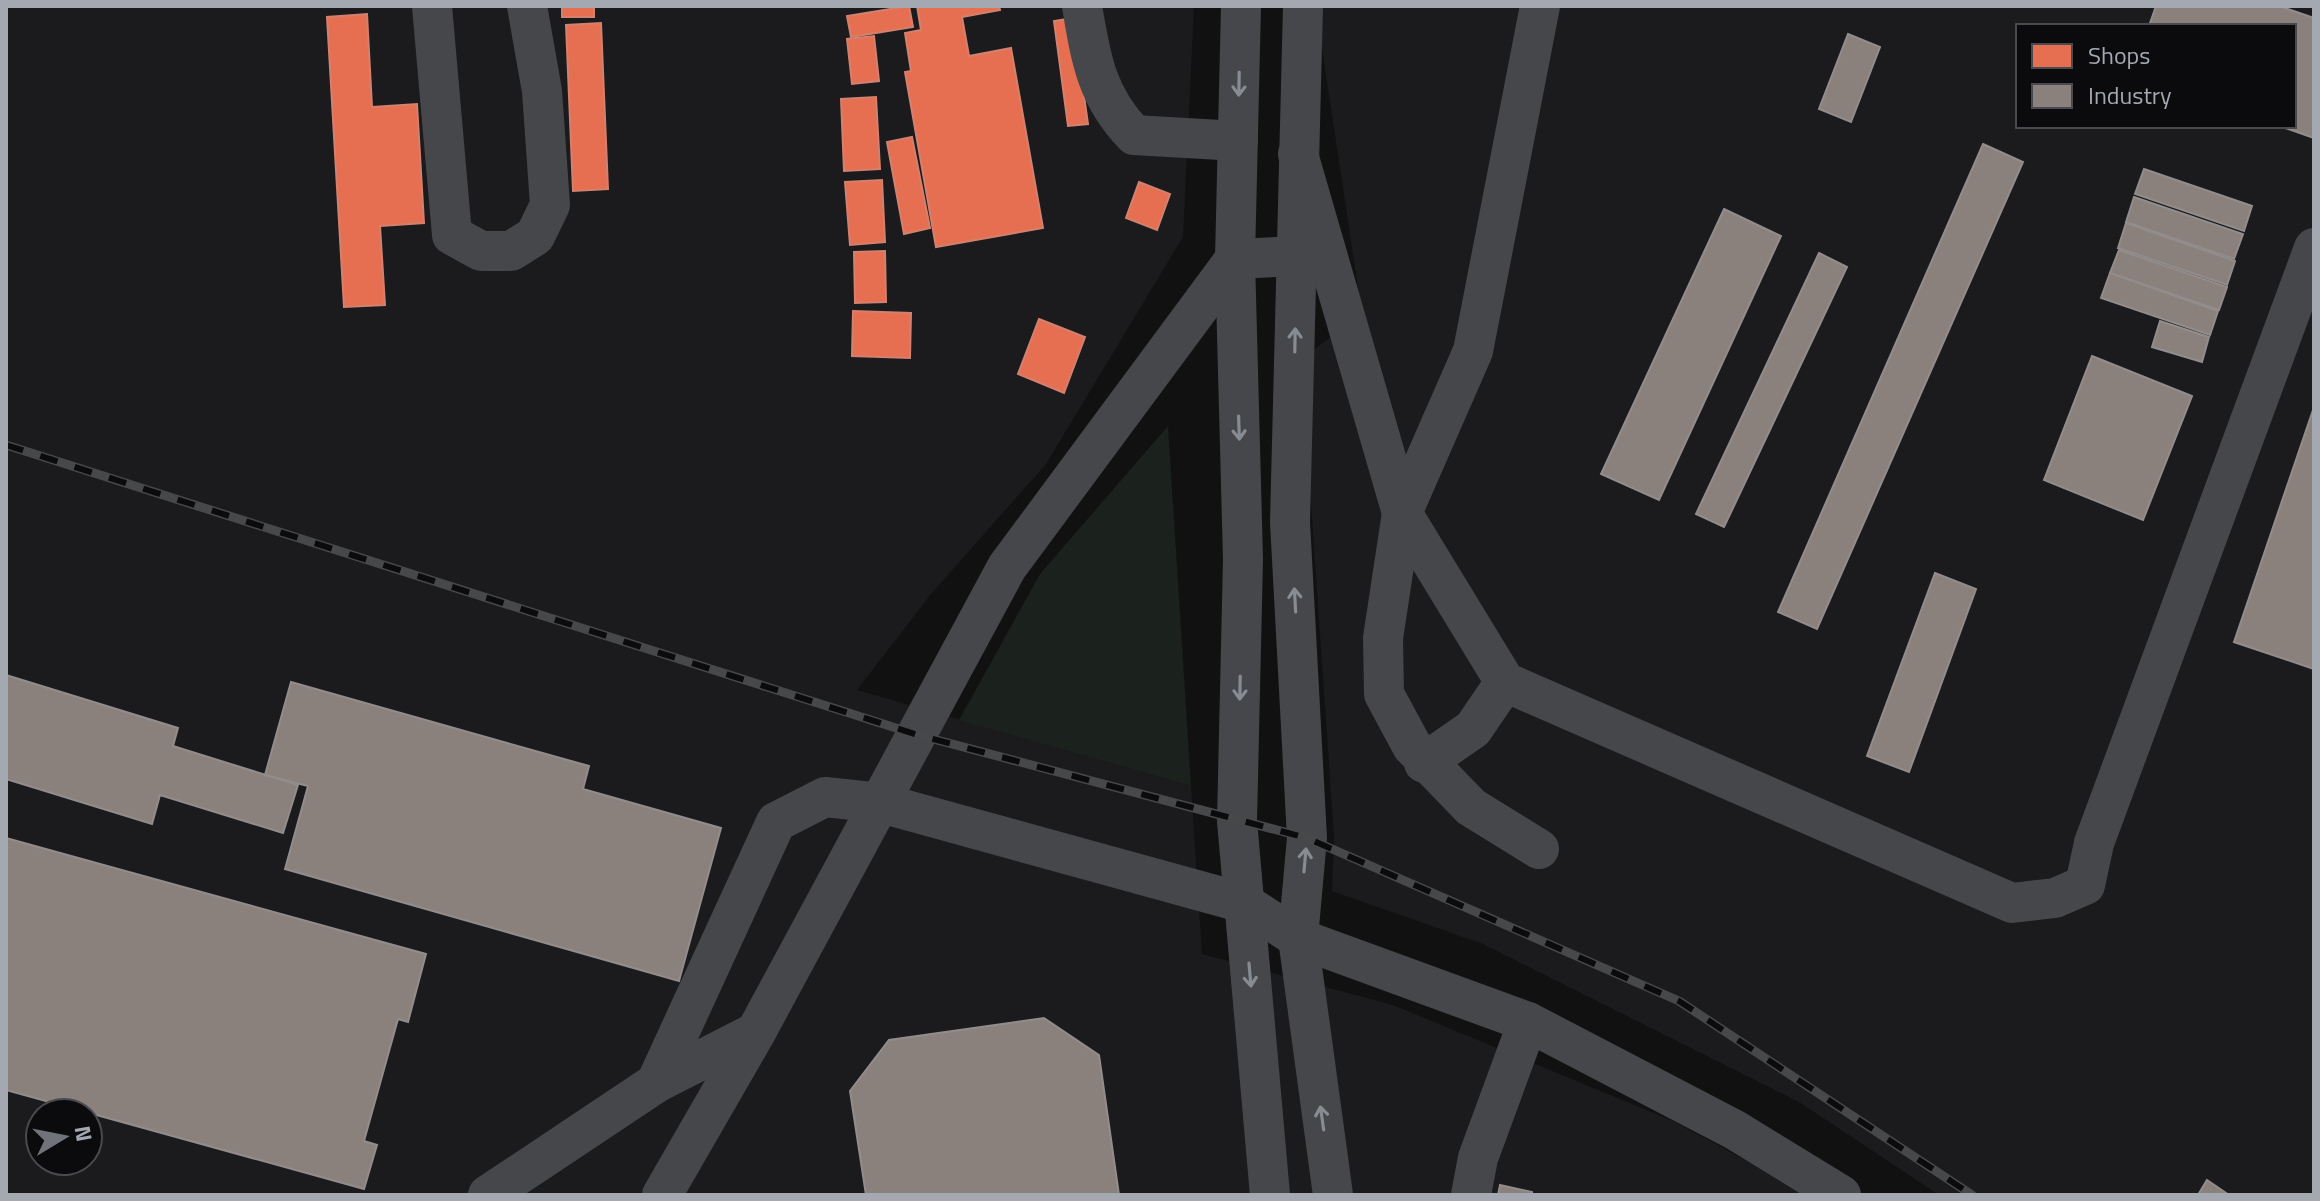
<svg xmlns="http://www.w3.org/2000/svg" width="2320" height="1201" font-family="'Titillium Web',sans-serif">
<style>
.built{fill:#1b1b1d;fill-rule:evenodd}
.green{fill:#1b211c}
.shops{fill:#e76f51;stroke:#d3806e;stroke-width:2}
.industry{fill:#8a817c;stroke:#928d8c;stroke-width:2}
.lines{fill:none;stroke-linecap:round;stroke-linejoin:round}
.minor{stroke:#45474a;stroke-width:40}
.rail-casing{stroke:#47484a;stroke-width:9}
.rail{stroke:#0b0b0d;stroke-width:6;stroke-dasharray:18;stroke-linecap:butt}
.oneway{stroke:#878b92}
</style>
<rect width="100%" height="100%" fill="#111"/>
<g class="built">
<path d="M6,6H1194L1183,237L1046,464L931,594L857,690L1191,786L1202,954L1393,1005L1673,1121L1810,1195H6ZM40,1113H88V1161H40Z"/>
<path d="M1322,6H2314V1195H1939L1799,1102L1483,944L1332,891L1334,836L1301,359L1362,314L1320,35ZM2018,26H2294V126H2018Z"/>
</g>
<path class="green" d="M1168,426L1191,786L959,720L1040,574Z"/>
<g class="shops">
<rect x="562" y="6" width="32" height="11"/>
<path d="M909,6L913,27L851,37L847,16Z"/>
<path d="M917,6H999L1000,10L962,17L969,56L1011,48L1043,228L936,247L905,72L911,71L905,33L921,30Z"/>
<path d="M367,14L372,107L417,104L424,223L380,226L385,305L344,307L327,17Z"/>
<path d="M1073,18L1088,124L1068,126L1054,21Z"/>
<path d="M601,23L608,189L573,191L566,25Z"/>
<path d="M874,36L879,81L852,84L847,39Z"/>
<path d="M876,97L880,169L844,171L841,99Z"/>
<path d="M912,137L930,228L904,234L887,142Z"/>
<path d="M882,180L885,242L850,245L845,182Z"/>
<path d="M1139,182L1170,194L1157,230L1126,218Z"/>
<path d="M885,251L886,302L855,303L854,252Z"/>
<path d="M853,311L911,313L910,358L852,356Z"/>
<path d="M1039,319L1085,337L1064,393L1018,374Z"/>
</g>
<g class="industry">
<path d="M2156,6H2279L2314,18V138L2280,126H2294V26H2149Z"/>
<path d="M1848,34L1880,47L1851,122L1819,109Z"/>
<path d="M1983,144L2023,162L1817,629L1778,612Z"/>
<path d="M2144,169L2252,206L2244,231L2135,194Z"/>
<path d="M2134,197L2243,234L2234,259L2126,222Z"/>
<path d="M1724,209L1781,236L1659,500L1601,474Z"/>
<path d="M2126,223L2235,261L2227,285L2118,248Z"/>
<path d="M2119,250L2227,287L2219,310L2110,273Z"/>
<path d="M1819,253L1847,267L1724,527L1696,514Z"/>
<path d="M2110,273L2218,311L2210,335L2101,298Z"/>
<path d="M2160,321L2209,337L2202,362L2152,347Z"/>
<path d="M2092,356L2192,396L2143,520L2044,480Z"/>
<path d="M2314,407V669L2234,642Z"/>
<path d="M1935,573L1976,589L1909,772L1867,756Z"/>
<path d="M6,675L178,728L173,746L298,785L283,833L160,795L152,824L6,779Z"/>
<path d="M291,682L589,766L583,789L721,828L679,981L285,869L308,786L265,775Z"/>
<path d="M6,838L426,954L408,1022L398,1019L364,1141L377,1145L364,1189L6,1090Z"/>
<path d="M1044,1018L1099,1055L1119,1195H866L850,1091L889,1040Z"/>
<path d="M2207,1180L2229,1195H2198Z"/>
<path d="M1500,1185L1532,1192V1195H1498Z"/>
</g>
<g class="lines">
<g class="minor">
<path d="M432,6L452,235L481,251H511L535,236L550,205L542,91L527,6"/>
<path d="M1082,6C1091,59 1096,95 1134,135L1238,141"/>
<path d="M1241,6L1235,259L1243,559L1237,821L1270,1195"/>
<path d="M1303,6L1290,522L1307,838L1298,938L1333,1195"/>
<path d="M1298,154L1402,513L1505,682L2012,903L2055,898L2085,885L2094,843L2314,248"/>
<path d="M1424,763L1473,729L1505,682"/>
<path d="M1539,849L1471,807L1412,746L1384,694L1383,638L1402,513L1473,351L1540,6"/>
<path d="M656,1083L776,822L825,797L881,803L1244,903L1298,938L1528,1022L1735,1130L1841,1195"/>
<path d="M488,1195L656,1083L756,1032"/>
<path d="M662,1195L756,1032L1007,567L1235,259L1297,256"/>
<path d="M1471,1195L1478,1158L1528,1022"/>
</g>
<g class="rail-casing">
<path id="rail" d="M6,445L918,735L1307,838L1679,1001L1972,1195"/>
</g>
<use href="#rail" class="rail"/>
</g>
<defs><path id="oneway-shaft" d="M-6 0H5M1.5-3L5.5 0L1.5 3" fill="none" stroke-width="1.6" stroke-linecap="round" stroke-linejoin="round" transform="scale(2)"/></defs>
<g class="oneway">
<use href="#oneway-shaft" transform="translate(1239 84) rotate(91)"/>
<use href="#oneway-shaft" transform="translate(1295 340) rotate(-89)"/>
<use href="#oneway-shaft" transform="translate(1239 428) rotate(88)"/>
<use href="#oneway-shaft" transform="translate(1295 600) rotate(-93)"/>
<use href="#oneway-shaft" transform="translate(1240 688) rotate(91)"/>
<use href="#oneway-shaft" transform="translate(1305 860) rotate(-85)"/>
<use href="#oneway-shaft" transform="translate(1250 975) rotate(85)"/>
<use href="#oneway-shaft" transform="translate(1322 1118) rotate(-98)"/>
</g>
<rect width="2320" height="1201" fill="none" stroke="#a3a8b1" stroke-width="16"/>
<rect x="2016" y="24" width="280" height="104" fill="#0b0b0d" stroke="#484a4f" stroke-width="2"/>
<rect x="2032" y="44" width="40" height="24" fill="#e76f51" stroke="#484a4f" stroke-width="2"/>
<text x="2088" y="64" font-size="24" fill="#a3a8b1">Shops</text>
<rect x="2032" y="84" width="40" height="24" fill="#8a817c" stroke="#484a4f" stroke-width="2"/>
<text x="2088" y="104" font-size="24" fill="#a3a8b1">Industry</text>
<g transform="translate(64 1137) rotate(80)"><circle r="38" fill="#0b0b0d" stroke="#484a4f" stroke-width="2"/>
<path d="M0-6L14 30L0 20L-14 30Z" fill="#707379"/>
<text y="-12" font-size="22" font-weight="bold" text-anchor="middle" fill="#a3a8b1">N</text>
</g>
</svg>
